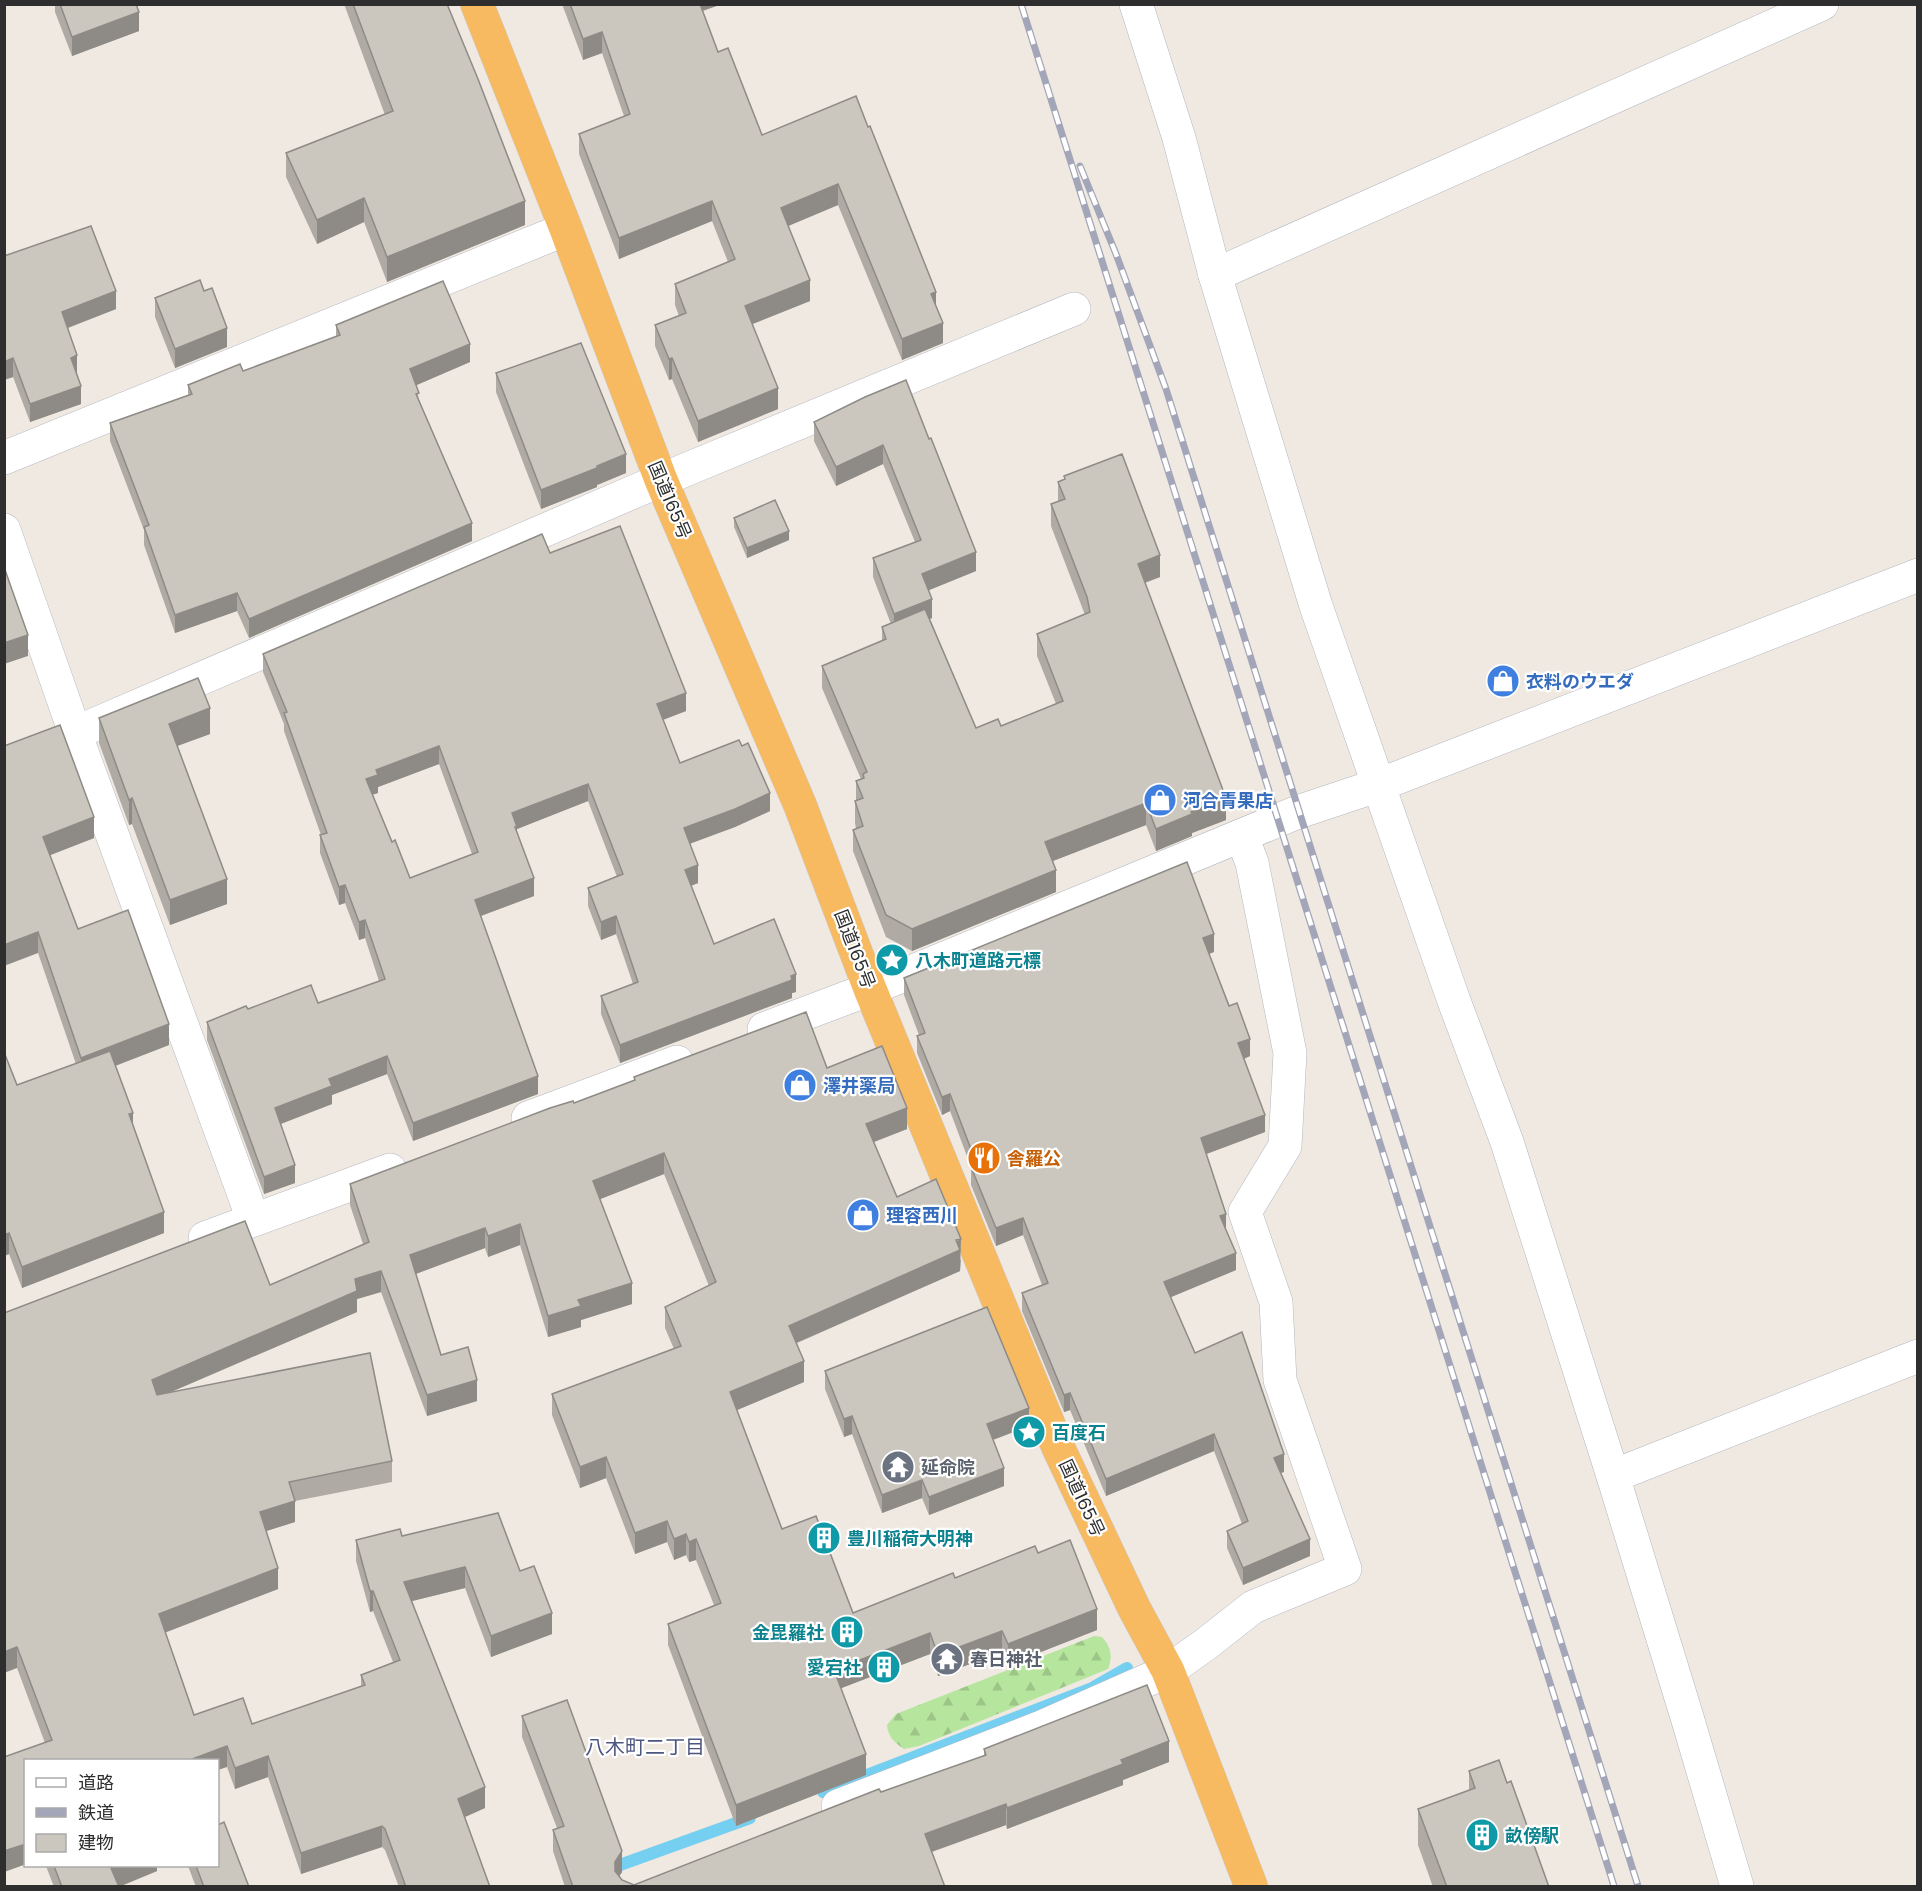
<svg xmlns="http://www.w3.org/2000/svg" width="1922" height="1891" font-family="Poppins,'Noto Sans JP',sans-serif">
<style>
.forest{fill:url(#forest-firs)}
.lines{fill:none;stroke-linecap:round;stroke-linejoin:round}
.stream{stroke:#75cff0;stroke-width:12}
.minor-casing{stroke:#b4b7c1;stroke-width:34}
.trunk-casing{stroke:#c9c9c9;stroke-width:34}
.minor{stroke:#fff;stroke-width:33}
.trunk{stroke:#f8ba60;stroke-width:33}
.rail-casing{stroke:#a3a6b8;stroke-width:7}
.rail{stroke:#fff;stroke-width:4.5;stroke-dasharray:14;stroke-linecap:butt}
.wall{fill:#afaba4;fill-rule:evenodd}
.shaded-wall{fill:#8e8b86}
.building{fill:#cbc7bf;stroke:#8e8b86;stroke-width:1.5;fill-rule:evenodd}
.labels{text-anchor:middle;dominant-baseline:central;stroke-width:4.5;stroke-linejoin:round;paint-order:stroke}
.street-label{font-size:18px;fill:#2e2e2e;stroke:#fff}
.shop-label{font-size:18px;font-weight:bold;fill:#366cbe;stroke:#fff;text-anchor:start}
.culture-label{font-size:18px;font-weight:bold;fill:#0d838f;stroke:#fff;text-anchor:start}
.food-label{font-size:18px;font-weight:bold;fill:#c56008;stroke:#fff;text-anchor:start}
.worship-label{font-size:18px;font-weight:bold;fill:#5b616d;stroke:#fff;text-anchor:start}
.neighbourhood-label{font-size:20px;fill:#4d5680;stroke:#fff}
</style>
<defs>
<pattern id="forest-firs" width="22" height="20" patternUnits="userSpaceOnUse" patternTransform="scale(1.5)"><rect width="22" height="20" fill="#b6e59e"/><path d="M5 1l3.5 6h-7zM16 11l3.5 6h-7z" fill="#9dc588"/></pattern>
</defs>
<rect width="100%" height="100%" fill="#efe9e1"/>
<path class="forest" d="M1094,1636L1102,1637C1111,1647 1113,1657 1108,1669L919,1746L904,1749C894,1742 888,1737 887,1725L896,1714Z"/>
<g class="lines">
<g class="stream">
<path d="M823,1792L1092,1688L1127,1668"/>
<path d="M606,1870L750,1818"/>
</g>
<g class="minor-casing">
<g id="minor">
<path d="M1136,4L1179,138L1215,275L1316,606L1454,1001L1507,1142L1613,1476L1918,1356"/>
<path d="M1215,275L1822,4"/>
<path d="M4,458L566,229"/>
<path d="M4,530L75,733L253,1219"/>
<path d="M75,733L661,480L1074,309"/>
<path d="M764,1029L870,989L1298,812L1379,785L1918,575"/>
<path d="M528,1118L677,1062"/>
<path d="M205,1238L390,1170"/>
<path d="M1613,1476L1687,1717L1737,1886"/>
<path d="M838,1806L1039,1728L1168,1671L1206,1644L1253,1607L1345,1569L1280,1380L1276,1302L1245,1212L1285,1146L1290,1053L1252,863L1242,836"/>
</g>
</g>
<g class="trunk-casing">
<path id="trunk" d="M477,4L566,229L661,480L800,805L870,989L1058,1447L1134,1608L1168,1671L1251,1886"/>
</g>
<use href="#minor" class="minor"/>
<use href="#trunk" class="trunk"/>
<g class="rail-casing">
<g id="rail">
<path d="M1021,4L1614,1886"/>
<path d="M1080,166L1116,254L1166,389L1638,1886"/>
</g>
</g>
<use href="#rail" class="rail"/>
</g>
<g class="wall">
<path d="M55,4H136L139,31L72,56L55,12Z"/>
<path d="M344,4H447L525,225L387,282L364,222L317,244L286,177V153L385,115Z"/>
<path d="M562,4H722L703,11L718,52L762,135L856,96L936,306L943,343L902,360L838,205L788,226L810,301L752,324L778,409L698,442L672,379L669,380L655,346V325L679,316L675,305V284L728,262L712,221L619,259L579,154V134L624,116L602,53L583,60Z"/>
<path d="M4,256L116,309L68,328L77,374L81,404L30,422L13,377L4,380Z"/>
<path d="M155,298L227,347L175,368L155,317Z"/>
<path d="M336,325L470,362L416,385L419,400L472,541L249,638L237,611L175,633L144,545V530L110,441V423L188,395V385L243,371L336,336Z"/>
<path d="M496,373L626,473L597,485V487L541,509L496,392Z"/>
<path d="M865,397L976,571L929,590L932,618L930,619L976,728L1001,726L1056,704L1037,656V634L1085,615L1051,526V504L1058,501V482L1064,480V476L1160,577L1145,583L1226,820L1192,833V836L1156,851L1146,825L1053,861L1056,892L912,951L886,937L853,851V830L856,829L855,823V801H856V781L861,779L822,688V666L882,641V627L891,624L873,577V558L915,542L883,464L836,486L814,441V422Z"/>
<path d="M734,518L789,540L747,558L734,527Z"/>
<path d="M550,553L686,711L663,720L680,763L770,811L735,827L690,843L698,883L691,886L714,944L796,992L792,993V998L620,1063L601,1014V996L633,984L616,934L601,940L588,906V888L617,877L588,801L517,829V832L534,896L481,916L538,1094L413,1141L387,1074L332,1095V1104L281,1124L295,1183L264,1194L207,1040V1022L248,1009L318,1003L379,981L365,938L359,940L345,903L339,905L320,853V835H321L284,731V724L263,672V654ZM439,764L472,854L410,878L392,842L372,794L378,793V787Z"/>
<path d="M99,718L210,734L177,746L227,904L170,925L132,824L129,825L99,743Z"/>
<path d="M4,746L94,838L50,855L78,929L169,1045L115,1066L164,1233L22,1288L9,1254L4,1256L17,1085L76,1064L38,953Z"/>
<path d="M1214,952L1209,954L1250,1056L1244,1059L1265,1132L1206,1154L1236,1270L1171,1297L1195,1353L1284,1472L1281,1473L1310,1556L1243,1585L1227,1548V1531L1242,1524L1214,1451L1106,1496L1070,1410L1064,1412L1022,1311V1293L1042,1285L1023,1235L996,1246L971,1185V1167L950,1111L942,1115L917,1053V1036L919,1035L904,995V978Z"/>
<path d="M827,1068L907,1129L874,1142L897,1197L961,1260L960,1271L797,1343L804,1382L737,1410L782,1529L853,1613L955,1578L1038,1553L1097,1630L1008,1665L1002,1652L938,1676L930,1654L841,1688L866,1775L736,1826L668,1645V1624L714,1605L696,1560L689,1562L686,1555L674,1560L667,1542L635,1554L606,1478L580,1488L552,1415V1394L674,1349L665,1328V1307L709,1286L664,1174L600,1199L632,1304L581,1320V1327L548,1337L520,1245L488,1257L485,1248L416,1274L441,1355L477,1401L427,1416L381,1292L357,1299V1312L169,1393L392,1461V1482L295,1501V1522L266,1531L278,1589L165,1632L194,1715L252,1724L361,1686V1675L393,1662L373,1611L370,1612L356,1561V1540L402,1536L520,1571L552,1634L491,1657L465,1588L412,1601L485,1808L465,1817L490,1887H399L385,1850L382,1847L301,1874L268,1777L235,1789L227,1767L26,1761V1864L4,1872V1757L45,1743L17,1668L4,1313L270,1285L363,1244L350,1205V1184L634,1081V1077Z"/>
<path d="M825,1371L1029,1426L993,1440L1004,1486L929,1515L922,1498L882,1513L852,1434L844,1437L825,1389Z"/>
<path d="M522,1716L622,1872L619,1876L622,1880L634,1885L881,1792L984,1756V1749L1169,1762L1123,1780V1785L1007,1829L1006,1825L932,1852L945,1887H565L553,1851V1830L557,1828L522,1737Z"/>
<path d="M1469,1771L1507,1783L1549,1887H1433L1418,1845V1809L1469,1790Z"/>
<path d="M46,1866H157V1871L119,1887H54Z"/>
<path d="M188,1866H218L249,1887H196Z"/>
</g>
<g class="shaded-wall">
<path d="M696,4H722L696,13Z"/>
<path d="M139,12V31L72,56V37Z"/>
<path d="M602,32V53L583,60V39Z"/>
<path d="M838,184V205L781,229V208Z"/>
<path d="M364,198V222L317,244V220Z"/>
<path d="M525,201V225L387,282V257Z"/>
<path d="M712,201V221L619,259V238Z"/>
<path d="M810,280V301L745,327V306Z"/>
<path d="M116,291V309L62,330V312Z"/>
<path d="M936,292V312L931,294Z"/>
<path d="M943,323V343L902,360V339Z"/>
<path d="M227,328V347L175,368V349Z"/>
<path d="M470,344V362L410,388V369Z"/>
<path d="M77,355V374L71,376V358Z"/>
<path d="M13,358V377L4,380V362Z"/>
<path d="M672,358V379L669,380V359Z"/>
<path d="M81,386V404L30,422V404Z"/>
<path d="M778,388V409L698,442V421Z"/>
<path d="M883,445V464L836,486V467Z"/>
<path d="M626,454V473L597,485V487L541,509V490Z"/>
<path d="M472,523V541L249,638V619Z"/>
<path d="M789,531V540L747,558V548Z"/>
<path d="M976,552V571L922,593V574Z"/>
<path d="M1160,555V577L1138,585V564Z"/>
<path d="M237,593V611L175,633V615Z"/>
<path d="M932,599V618L894,633V614Z"/>
<path d="M28,635V656L4,664V643Z"/>
<path d="M686,693V711L657,722V704Z"/>
<path d="M210,708V734L169,749V724Z"/>
<path d="M439,746V764L378,787V793L366,797V779L376,770Z"/>
<path d="M588,784V801L517,829V845L512,813Z"/>
<path d="M770,793V811L735,827L684,846V828Z"/>
<path d="M132,798V824L129,825V800Z"/>
<path d="M1226,798V820L1192,833V836L1156,851V829L1191,812Z"/>
<path d="M1146,803V825L1045,864V842Z"/>
<path d="M94,817V838L43,858V837Z"/>
<path d="M698,865V883L685,888V870Z"/>
<path d="M1056,870V892L912,951V929Z"/>
<path d="M534,878V896L475,918V900Z"/>
<path d="M227,879V904L170,925V900Z"/>
<path d="M345,885V903L339,905V887Z"/>
<path d="M616,916V934L601,940V922Z"/>
<path d="M365,920V938L359,940V922Z"/>
<path d="M38,932V953L4,966V945Z"/>
<path d="M1214,934V952L1203,956V938Z"/>
<path d="M796,974V992L792,993V998L620,1063V1045Z"/>
<path d="M169,1024V1045L81,1079V1058Z"/>
<path d="M1250,1039V1056L1238,1061V1043Z"/>
<path d="M387,1056V1074L332,1095V1104L275,1126V1108L329,1079Z"/>
<path d="M538,1076V1094L413,1141V1123Z"/>
<path d="M950,1094V1111L942,1115V1097Z"/>
<path d="M907,1108V1129L866,1145V1124Z"/>
<path d="M133,1113V1134L129,1114Z"/>
<path d="M1265,1115V1132L1201,1156V1138Z"/>
<path d="M664,1153V1174L593,1202V1181Z"/>
<path d="M295,1165V1183L264,1194V1177Z"/>
<path d="M164,1212V1233L22,1288V1267Z"/>
<path d="M1226,1214V1232L1220,1216Z"/>
<path d="M1023,1218V1235L996,1246V1228Z"/>
<path d="M520,1224V1245L488,1257V1236Z"/>
<path d="M485,1228V1248L410,1276V1255Z"/>
<path d="M9,1233V1254L4,1256V1235Z"/>
<path d="M961,1239L960,1271L789,1346V1326Z"/>
<path d="M1236,1253V1270L1164,1300V1282Z"/>
<path d="M381,1271V1292L357,1299V1312L152,1400V1380L355,1279Z"/>
<path d="M632,1283V1304L581,1320V1327L548,1337V1316L578,1300Z"/>
<path d="M804,1361V1382L730,1413V1392Z"/>
<path d="M477,1380V1401L427,1416V1395Z"/>
<path d="M1070,1393V1410L1064,1412V1395Z"/>
<path d="M1029,1408V1426L987,1442V1424Z"/>
<path d="M852,1416V1434L844,1437V1419Z"/>
<path d="M1214,1434V1451L1106,1496V1479Z"/>
<path d="M1284,1454V1472L1274,1475V1458Z"/>
<path d="M606,1457V1478L580,1488V1467Z"/>
<path d="M1004,1468V1486L929,1515V1497Z"/>
<path d="M922,1480V1498L882,1513V1495Z"/>
<path d="M295,1501V1522L260,1533V1512Z"/>
<path d="M667,1521V1542L635,1554V1533Z"/>
<path d="M686,1534V1555L674,1560V1539Z"/>
<path d="M696,1539V1560L689,1562V1542Z"/>
<path d="M1310,1539V1556L1243,1585V1568Z"/>
<path d="M465,1567V1588L404,1603V1582Z"/>
<path d="M278,1568V1589L159,1635V1614Z"/>
<path d="M370,1591H373V1611L370,1612Z"/>
<path d="M1097,1609V1630L1008,1665V1644Z"/>
<path d="M552,1613V1634L491,1657V1636Z"/>
<path d="M1002,1631V1652L938,1676V1655Z"/>
<path d="M930,1633V1654L834,1691V1670Z"/>
<path d="M17,1647V1668L4,1673V1652Z"/>
<path d="M1169,1741V1762L1123,1780V1785L1007,1829V1808L1121,1760Z"/>
<path d="M227,1746V1767L218,1770V1761H187Z"/>
<path d="M866,1754V1775L736,1826V1805Z"/>
<path d="M268,1756V1777L235,1789V1768Z"/>
<path d="M485,1787V1808L458,1820V1799Z"/>
<path d="M1006,1804V1825L925,1854V1834Z"/>
<path d="M382,1826V1847L301,1874V1853Z"/>
<path d="M26,1844V1864L4,1872V1851Z"/>
<path d="M622,1851V1872L615,1883V1862Z"/>
<path d="M118,1866H157V1871L118,1887L111,1868Z"/>
</g>
<g class="building">
<path d="M60,4H136L139,12L72,37Z"/>
<path d="M353,4H447L478,79L525,201L387,257L364,198L317,220L286,153L393,111Z"/>
<path d="M570,4H700L718,52L728,48L762,135L856,96L868,127L870,126L936,292L931,294L943,323L902,339L838,184L781,208L810,280L745,306L778,388L698,421L672,358L669,359L655,325L686,313L675,284L735,259L712,201L619,238L579,134L630,114L602,32L583,39Z"/>
<path d="M91,226L116,291L62,312L77,355L71,358L81,386L30,404L13,358L4,362V256Z"/>
<path d="M200,280L204,291L212,288L227,328L175,349L155,298Z"/>
<path d="M443,281L470,344L410,369L419,393L416,394L472,523L249,619L237,593L175,615L144,527L149,525L110,423L192,394L188,385L240,364L243,371L340,335L336,325Z"/>
<path d="M581,343L626,454L597,466V468L541,490L496,373Z"/>
<path d="M906,380L929,439L931,438L976,552L922,574L932,599L894,614L873,558L921,540L883,445L836,467L814,422L865,397Z"/>
<path d="M1122,454L1160,555L1138,564L1226,798L1191,812L1192,814L1156,829L1146,803L1045,842L1056,870L912,929L886,915L853,830L863,826L855,801L863,798L856,781L864,778L863,774L867,772L822,666L886,639L882,627L925,609L976,728L998,719L1001,726L1063,701L1037,634L1090,612L1087,597L1051,504L1065,499L1058,482L1065,479L1064,476Z"/>
<path d="M775,500L789,531L747,548L734,518Z"/>
<path d="M620,526L686,693L657,704L680,763L739,740L742,746L748,743L770,793L735,809L684,828L698,865L685,870L714,944L774,919L796,974L791,976L792,980L620,1045L601,996L638,982L616,916L601,922L588,888L623,874L588,784L512,813L517,827H515L534,878L475,900L538,1076L413,1123L387,1056L329,1079L332,1086L275,1108L295,1165L264,1177L207,1022L246,1006L248,1009L311,985L318,1003L385,979L365,920L359,922L345,885L339,887L320,835L327,833L284,713L287,712L263,654L542,534L550,553ZM439,746L478,852L410,878L395,840L392,842L366,779L378,775L376,770Z"/>
<path d="M4,567L28,635L4,643Z"/>
<path d="M198,678L210,708L169,724L227,879L170,900L132,798L129,800L99,718Z"/>
<path d="M60,725L94,817L43,837L78,929L128,910L169,1024L81,1058L38,932L4,945V746Z"/>
<path d="M1187,862L1214,934L1203,938L1229,1006L1237,1003L1250,1039L1238,1043L1265,1115L1201,1138L1226,1214L1220,1216L1236,1253L1164,1282L1195,1353L1242,1332L1284,1454L1274,1458L1310,1539L1243,1568L1227,1531L1248,1521L1214,1434L1106,1479L1070,1393L1064,1395L1022,1293L1048,1283L1023,1218L996,1228L971,1167L977,1165L950,1094L942,1097L917,1036L925,1033L904,978Z"/>
<path d="M806,1012L827,1068L882,1046L907,1108L866,1124L897,1197L936,1179L961,1239L956,1240L960,1250L789,1326L804,1361L730,1392L782,1529L816,1516L853,1613L953,1573L955,1578L1035,1546L1038,1553L1070,1540L1097,1609L1008,1644L1002,1631L938,1655L930,1633L834,1670L866,1754L736,1805L668,1624L721,1603L696,1539L689,1542L686,1534L674,1539L667,1521L635,1533L606,1457L580,1467L552,1394L681,1346L665,1307L716,1282L664,1153L593,1181L632,1283L578,1300L581,1306L548,1316L520,1224L488,1236L485,1228L410,1255L441,1355L468,1347L477,1380L427,1395L381,1271L355,1279L357,1291L152,1380L157,1395L370,1353L392,1461L289,1482L295,1501L260,1512L278,1568L159,1614L194,1715L243,1698L252,1724L365,1685L361,1675L400,1660L373,1591H370L356,1540L400,1529L402,1536L498,1513L520,1571L534,1566L552,1613L491,1636L465,1567L404,1582L485,1787L458,1799L490,1887H406L385,1829L382,1826L301,1853L268,1756L235,1768L227,1746L187,1761H26V1844L4,1851V1757L52,1740L17,1647L4,1652V1313L245,1221L270,1285L369,1242L350,1184L550,1108L573,1101L574,1103L635,1080L634,1077Z"/>
<path d="M110,1051L133,1113L129,1114L164,1212L22,1267L9,1233L4,1235V1052L17,1085Z"/>
<path d="M987,1307L1029,1408L987,1424L1004,1468L929,1497L922,1480L882,1495L852,1416L844,1419L825,1371Z"/>
<path d="M1147,1685L1169,1741L1121,1760L1123,1764L1007,1808L1006,1804L925,1834L945,1887H573L553,1830L564,1826L522,1716L567,1700L622,1851L615,1862V1871L622,1880L634,1885L879,1789L881,1792L986,1755L984,1749Z"/>
<path d="M1499,1760L1507,1783L1511,1781L1549,1887H1447L1418,1809L1475,1788L1469,1771Z"/>
<path d="M224,1822L249,1887H204L196,1866H218V1825Z"/>
<path d="M54,1866H118L111,1868L119,1887H62Z"/>
</g>
<defs>
<g id="shop-disc" transform="scale(1.725)"><circle r="9.5" fill="#3f7fe0" stroke="#fff"/><path d="M-5-2.5h2.3a2.7 3.5 0 0 1 5.4 0H5L5.5 6h-11ZM-1.5-2.5h3a1.5 2.3 0 0 0-3 0Z" fill="#fff"/></g>
<g id="sight-disc" transform="scale(1.725)"><circle r="9.5" fill="#0f9aa8" stroke="#fff"/><path d="M0-6L1.8-2.2L6-1.7L2.9 1.2L3.7 5.4L0 3.3L-3.7 5.4L-2.9 1.2L-6-1.7L-1.8-2.2Z" fill="#fff"/></g>
<g id="restaurant-disc" transform="scale(1.725)"><circle r="9.5" fill="#e8710a" stroke="#fff"/><path d="M-5-6h1v4h1v-4h1v4h1v-4h1v5L-1.5 .5V6h-2V.5L-5-1ZM5-6V6H3V1.5H1.5Q1.5-4 5-6Z" fill="#fff"/></g>
<g id="temple-disc" transform="scale(1.725)"><circle r="9.5" fill="#6b7280" stroke="#fff"/><path d="M0-6L5-2H3V0L6.5 2.5H4V6H1.5V3h-3V6H-4V2.5H-6.5L-3 0V-2H-5Z" fill="#fff"/></g>
<g id="building-disc" transform="scale(1.725)"><circle r="9.5" fill="#0f9aa8" stroke="#fff"/><path d="M-4-6H4V6H1V3H-1V6H-4ZM-2.5-4.3h1.7v1.8h-1.7ZM.8-4.3h1.7v1.8H.8ZM-2.5-1h1.7V.8h-1.7ZM.8-1h1.7V.8H.8Z" fill="#fff"/></g>
</defs>
<g fill-rule="evenodd">
<use href="#shop-disc" x="1503" y="681"/>
<use href="#shop-disc" x="1160" y="800"/>
<use href="#sight-disc" x="892" y="960"/>
<use href="#shop-disc" x="800" y="1085"/>
<use href="#restaurant-disc" x="984" y="1158"/>
<use href="#shop-disc" x="863" y="1215"/>
<use href="#sight-disc" x="1029" y="1432"/>
<use href="#temple-disc" x="898" y="1467"/>
<use href="#building-disc" x="824" y="1538"/>
<use href="#building-disc" x="847" y="1632"/>
<use href="#temple-disc" x="947" y="1659"/>
<use href="#building-disc" x="884" y="1667"/>
<use href="#building-disc" x="1482" y="1835"/>
</g>
<g class="labels">
<g class="street-label">
<text transform="translate(670 500) rotate(67)">国道165号</text>
<text transform="translate(855 949) rotate(69)">国道165号</text>
<text transform="translate(1082 1498) rotate(65)">国道165号</text>
</g>
<g class="shop-label">
<text x="1526" y="681">衣料のウエダ</text>
<text x="1183" y="800">河合青果店</text>
<text x="823" y="1085">澤井薬局</text>
<text x="886" y="1215">理容西川</text>
</g>
<g class="culture-label">
<text x="915" y="960">八木町道路元標</text>
<text x="1052" y="1432">百度石</text>
<text x="847" y="1538">豊川稲荷大明神</text>
<text x="824" y="1632" text-anchor="end">金毘羅社</text>
<text x="861" y="1667" text-anchor="end">愛宕社</text>
<text x="1505" y="1835">畝傍駅</text>
</g>
<g class="food-label">
<text x="1007" y="1158">舎羅公</text>
</g>
<g class="worship-label">
<text x="921" y="1467">延命院</text>
<text x="970" y="1659">春日神社</text>
</g>
<g class="neighbourhood-label">
<text x="645" y="1747">八木町二丁目</text>
</g>
</g>
<rect width="1922" height="1891" fill="none" stroke="#2e2e2e" stroke-width="12"/>
<rect x="24" y="1759" width="195" height="108" fill="#ffffff" stroke="#ababab" stroke-width="1.5"/>
<rect x="36" y="1778" width="30" height="9" fill="#ffffff" stroke="#ababab" stroke-width="1.5"/>
<text x="78" y="1789" font-size="18" fill="#2e2e2e">道路</text>
<rect x="36" y="1808" width="30" height="9" fill="#a3a6b8" stroke="#ababab" stroke-width="1.5"/>
<text x="78" y="1819" font-size="18" fill="#2e2e2e">鉄道</text>
<rect x="36" y="1834" width="30" height="18" fill="#cbc7bf" stroke="#ababab" stroke-width="1.5"/>
<text x="78" y="1849" font-size="18" fill="#2e2e2e">建物</text>
</svg>
